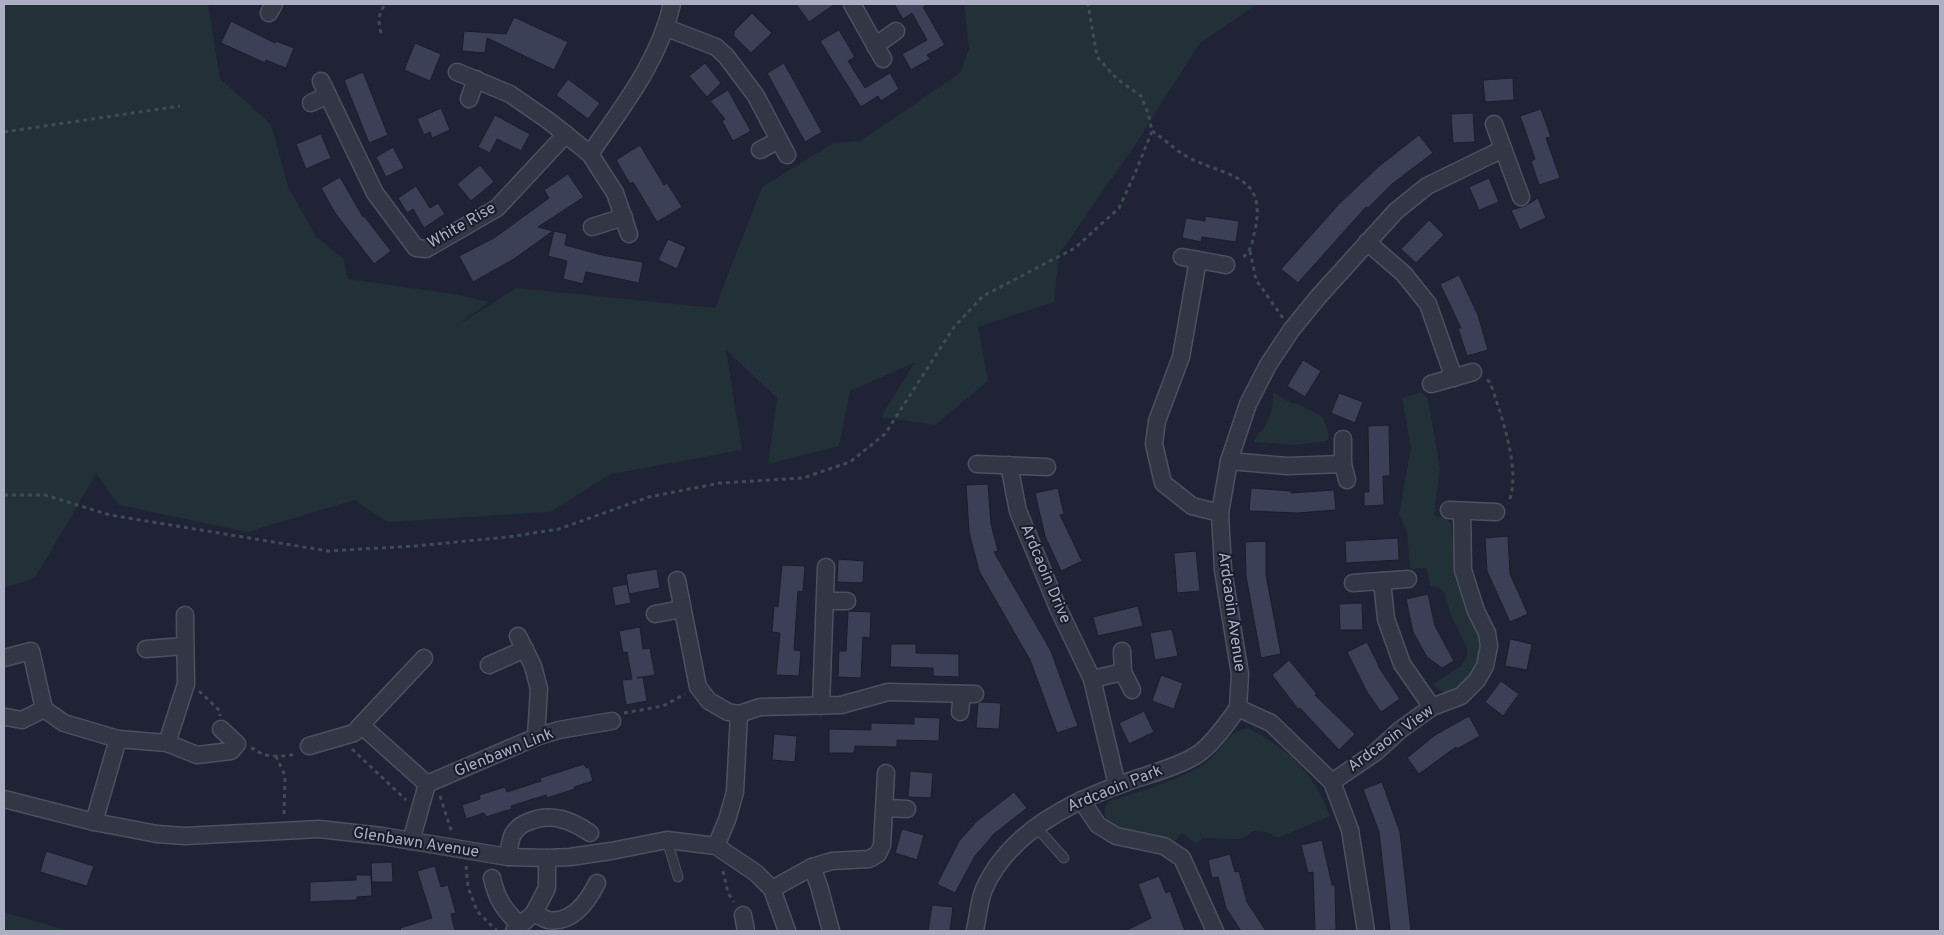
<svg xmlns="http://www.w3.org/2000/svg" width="1944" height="935" font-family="Overpass,sans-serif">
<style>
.green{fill:#223037}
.building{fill:#3b4056;stroke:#1a1d2c}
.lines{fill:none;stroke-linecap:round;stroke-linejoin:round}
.service-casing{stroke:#4d5061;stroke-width:11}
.minor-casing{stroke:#4d5061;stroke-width:19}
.path{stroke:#3e4c53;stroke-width:3;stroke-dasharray:4 4;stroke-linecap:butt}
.service{stroke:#323645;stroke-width:9}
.minor{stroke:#323645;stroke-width:16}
.labels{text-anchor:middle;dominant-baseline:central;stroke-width:4;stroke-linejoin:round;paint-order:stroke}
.street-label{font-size:16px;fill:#acafc3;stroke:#181b2a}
</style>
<rect width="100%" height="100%" fill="#1f2335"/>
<g class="green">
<path d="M4,4H208L220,79L271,124L288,186L316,237L343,258L348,279L453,294L489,302L455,327L516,288L715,308L762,187L833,143L860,141L960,73L969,49L964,4H1257L1199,44L1137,142L1059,254L1054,302L978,327L988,381L935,425L881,417L914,363L850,391L839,446L768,464L777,398L726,350L742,450L611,474L550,512L388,522L355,500L247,532L119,505L96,474L35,578L4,588Z"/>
<path d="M1273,392L1293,404L1296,403L1323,417L1329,434L1327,441L1294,445L1254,442V440C1268,422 1273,416 1273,392Z"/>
<path d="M1422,392L1428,399L1440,469L1434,515L1446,519L1451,524L1457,578L1466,606L1479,635L1480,650L1473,670L1462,683L1446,695L1433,684L1461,666L1467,657V648L1450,613L1445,593L1439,587L1430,586L1427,568L1410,569L1407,532L1399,514L1411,448L1402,398Z"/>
<path d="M1248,728C1289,749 1314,773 1330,816L1278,838L1266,832L1254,831L1241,839L1202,838L1196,844L1182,833L1172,844L1137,831L1121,833C1110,823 1099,817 1108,802C1136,792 1186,779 1208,761C1224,748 1225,732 1248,728Z"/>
<path d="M4,912L69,931H4Z"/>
</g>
<g class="building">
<path d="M796,4H835L809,22Z"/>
<path d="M894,4H928L923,7L945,45L927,55L930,59L911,70L902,54L927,40L912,13L903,19Z"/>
<path d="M752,13L772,33L751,53L734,36V31Z"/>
<path d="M514,17L568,42L554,70L487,38L485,53L462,51L464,31L506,34Z"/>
<path d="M231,21L275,43L276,41L294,48L286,68L266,60L265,63L221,43Z"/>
<path d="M839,30L855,57L848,61L865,88L890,73L899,89L881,101L878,96L861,107L820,41Z"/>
<path d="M415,43L441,54L430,81L404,70Z"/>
<path d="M705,63L721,83L707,97L689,76Z"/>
<path d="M784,63L822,132L805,142L767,73Z"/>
<path d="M363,72L388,135L369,143L344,80Z"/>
<path d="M1513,78L1514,100L1485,102L1483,80Z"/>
<path d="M568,79L600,103L588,119L556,95Z"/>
<path d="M728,90L751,131L733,141L722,121L725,119L710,101Z"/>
<path d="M441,108L450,130L432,138L430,132L424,135L417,119Z"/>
<path d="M1541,109L1551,137L1546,138L1560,178L1539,185L1531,161L1535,159L1520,116Z"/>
<path d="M1473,113L1475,142L1453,143L1451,114Z"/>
<path d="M495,115L530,134L521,151L497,139L490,153L478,147Z"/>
<path d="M321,134L331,158L306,169L296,144Z"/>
<path d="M1419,135L1433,153L1392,184L1368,208L1366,207L1298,283L1281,269L1338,205L1378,167Z"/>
<path d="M640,145L664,185L667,183L682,207L657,222L633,182L630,184L616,160Z"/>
<path d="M393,147L404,168L386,177L376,157Z"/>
<path d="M480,165L494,182L471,201L457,184Z"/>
<path d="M568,174L584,197L538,227L553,231L514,259L473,282L459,256L494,238L549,198L544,190Z"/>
<path d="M340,177L363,217L364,216L391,251L374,264L335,213L321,188Z"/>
<path d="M1489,178L1499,202L1479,210L1469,187Z"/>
<path d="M416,186L430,208L438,203L445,214L424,228L413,209L407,213L398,198Z"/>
<path d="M1538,198L1546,218L1520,230L1511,210L1525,206Z"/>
<path d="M1205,216L1239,221L1236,242L1202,237L1201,242L1182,238L1186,218L1205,221Z"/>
<path d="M1429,220L1444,235L1416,263L1401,249Z"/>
<path d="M554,231L567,234L565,245L602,255L643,262L639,283L586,272L583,284L563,279L567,261L548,256Z"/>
<path d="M668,239L686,247L677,269L658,260Z"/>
<path d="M1459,275L1478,315L1488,350L1467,356L1458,328H1461L1440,284Z"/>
<path d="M1303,360L1321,371L1305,397L1287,386Z"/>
<path d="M1339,393L1363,402L1355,423L1331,413Z"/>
<path d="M1389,425L1390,476H1383L1384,505L1364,506V492H1369L1368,426Z"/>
<path d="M988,484L991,524L998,551L994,552L1051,651L1078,726L1057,733L1030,660L979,571L969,532L966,485Z"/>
<path d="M1058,488L1064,514L1060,515L1082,561L1061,571L1045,536L1035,493Z"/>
<path d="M1251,488L1291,491V493L1334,490L1336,510L1297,513L1249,511Z"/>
<path d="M1508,536L1510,574L1528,614L1510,622L1487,571L1485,538Z"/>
<path d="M1398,538L1399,560L1346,563L1345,541Z"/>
<path d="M1266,541V575L1281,654L1261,658L1246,576L1245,542Z"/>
<path d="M1196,551L1200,591L1177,593L1174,553Z"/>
<path d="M838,559L864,561L863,583L837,582Z"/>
<path d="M782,565L805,566L803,592L798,591L794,650L801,651L799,676L776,675L780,633L772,632L774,606L778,607Z"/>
<path d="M657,569L660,588L629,594L626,574Z"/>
<path d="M627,584L631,603L615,606L612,587Z"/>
<path d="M1428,594L1435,626L1454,661L1442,668L1427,657L1413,632L1406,599Z"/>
<path d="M1362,603L1363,630H1340L1339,604Z"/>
<path d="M1138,606L1143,626L1098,636L1093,617Z"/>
<path d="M848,611L871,612L870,638L863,637L861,678L838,677L839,651H846Z"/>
<path d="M640,627L643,649L650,648L655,675L637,678L643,677L647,701L626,705L622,680L632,679L627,652L623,653L619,631Z"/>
<path d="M1172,629L1178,656L1155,660L1150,633Z"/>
<path d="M1510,639L1532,644L1527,670L1505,666Z"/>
<path d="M1367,642L1379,666H1378L1400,699L1381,712L1367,692L1347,652Z"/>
<path d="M891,644H916V653L959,654V677L933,676V668L890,667Z"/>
<path d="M1289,660L1317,694L1315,695L1355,734L1339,750L1300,708L1298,709L1272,675Z"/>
<path d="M1161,675L1183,683L1174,709L1152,701Z"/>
<path d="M1501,681L1519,694L1503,716L1485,702Z"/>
<path d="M981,702L1001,703L999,729L976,728L978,703Z"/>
<path d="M1144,711L1154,732L1129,744L1119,723Z"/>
<path d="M1469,716L1480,736L1457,749L1456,747L1419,774L1407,758L1435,735Z"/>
<path d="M914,717L940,718L939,741L897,740V747L855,746L854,753H829V729L871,730V723L914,724Z"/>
<path d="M774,734L797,736L795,762L772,760Z"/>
<path d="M584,764L586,768L589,767L593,781L574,787L575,789L547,798L546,795L530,800L511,806L512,809L486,817L484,813L466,819L462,805L480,799L479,795L505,787L507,792L541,781L540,778Z"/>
<path d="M910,771L933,773L931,798L908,797Z"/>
<path d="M1382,782L1400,832L1411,931H1390L1379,832L1363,789Z"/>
<path d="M1014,792L1027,808L994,834L975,856L955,893L937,884L959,841L977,821Z"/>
<path d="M902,829L924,835L917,860L895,853Z"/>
<path d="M1322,840L1332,885H1335L1336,930L1315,931L1313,872L1308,873L1301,845Z"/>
<path d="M46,851L94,866L87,886L40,872Z"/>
<path d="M1230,854L1235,872L1239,871L1247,902L1266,931H1241L1226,908L1218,877L1212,878L1208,860Z"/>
<path d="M392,862L393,882H372L371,863Z"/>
<path d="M435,866L441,887L448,885L456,913L451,914L455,931H401L400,928L432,918L417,871Z"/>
<path d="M356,875H371L372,896L357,897V900L310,902V882L356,880Z"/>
<path d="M1159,876L1166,893L1170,891L1185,931H1125L1151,918L1138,884Z"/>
<path d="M932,905L953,907L950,931H928Z"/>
</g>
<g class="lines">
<g class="service-casing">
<g id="service">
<path d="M1036,827L1064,858"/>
<path d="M667,840L678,877"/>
</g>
</g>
<g class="minor-casing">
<g id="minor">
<path d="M852,4L883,59"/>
<path d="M269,13L274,4"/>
<path d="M667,28L716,47L726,56L756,96L787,155"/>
<path d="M875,46L896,31"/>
<path d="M457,72L510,94L549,121L590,154L615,193L629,234"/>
<path d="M321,81L375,193L416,248L426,249L497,208L566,134"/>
<path d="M469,99L476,79"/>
<path d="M311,103L328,95"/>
<path d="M1494,124L1521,197"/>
<path d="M760,150L779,140"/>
<path d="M590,154C623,106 659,61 672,4"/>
<path d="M592,227L624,217"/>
<path d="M1367,242L1404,274L1428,304L1454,378"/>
<path d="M1182,257L1226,265"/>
<path d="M1198,260L1181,357L1157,421L1154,444L1163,483L1192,506L1220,513"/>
<path d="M1431,384L1473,372"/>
<path d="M1343,439V464L1347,480"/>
<path d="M1229,461L1287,466L1343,464"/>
<path d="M977,464L1047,467"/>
<path d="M1009,465L1018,511L1058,608L1092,679L1117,785"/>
<path d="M1449,510L1496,512"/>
<path d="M677,580L698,687L709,701L728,712L739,714L760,707L841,705L888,692L975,694"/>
<path d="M1382,581L1386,619L1402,664L1432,707"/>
<path d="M1353,583L1408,579"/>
<path d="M825,601H847"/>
<path d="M655,614L682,609"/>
<path d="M518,636L533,666L539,689L536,737"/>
<path d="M146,649L184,646"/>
<path d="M1122,651L1123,672L1132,690"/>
<path d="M4,658L31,651L44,709L64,723L118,739L167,743L197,755L231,751L237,744L221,729"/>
<path d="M424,658L361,725L427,784"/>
<path d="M489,665L525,649"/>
<path d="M1092,679L1123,672"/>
<path d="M821,706L826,567"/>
<path d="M1238,708L1240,674L1223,570L1220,513L1229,461L1248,404L1268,365L1292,329L1319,296L1396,211L1427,186L1503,149"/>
<path d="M1238,708L1271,723L1332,782L1350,830L1366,931"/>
<path d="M960,712L962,694"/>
<path d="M6,717L22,720L44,709"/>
<path d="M167,743L186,684L185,615"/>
<path d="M309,746L354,733L361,725"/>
<path d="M1332,782L1376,752L1400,730L1432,707L1461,696L1477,680L1485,666L1489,646L1487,633L1476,611L1463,570L1462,511"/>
<path d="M4,799L94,822L157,834L185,836L319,829L382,836L508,857L547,858L570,857L611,851L667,840L716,846L756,873L772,889L787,931"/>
<path d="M1081,800L1098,825L1116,836L1164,846L1182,858L1215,931"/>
<path d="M885,808L907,809"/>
<path d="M94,822L118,739"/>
<path d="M411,841L427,784L536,737L559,730L612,721"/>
<path d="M716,846L727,820L735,792L739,714"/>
<path d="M508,857C509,850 510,840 513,834C517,828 522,824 528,822C551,812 571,820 590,833"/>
<path d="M812,867L819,886L831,931"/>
<path d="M492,878C497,901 505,910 520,926"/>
<path d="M772,889L812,867L832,861L869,859L878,854L882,845L886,773"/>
<path d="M534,913C538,915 544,919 548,920C572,924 588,901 597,883"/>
<path d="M743,915L746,931"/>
<path d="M975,930C978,917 979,901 984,889C1009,832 1072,801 1127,782C1149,774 1175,768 1195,756C1210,748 1228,722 1238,708"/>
<path d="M514,931L534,913L547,888V858"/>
</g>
</g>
<g class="path">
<path d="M381,33C378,22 378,12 386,4"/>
<path d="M1152,131C1163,138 1174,149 1186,156C1223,177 1268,172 1255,230C1252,242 1252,252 1240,259"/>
<path d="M4,132L180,106"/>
<path d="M1250,251L1256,280L1283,318"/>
<path d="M1487,380L1490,382C1500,412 1523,473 1508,503"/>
<path d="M4,495H45L110,515L328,551L415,546L508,537L559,529L649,497L720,483L803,478L850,462L885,434L954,327L983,296L1075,248L1119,208L1136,171L1152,131L1148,113L1141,96L1117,79L1097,57L1088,4"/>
<path d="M199,691L220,711V716"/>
<path d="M624,713L663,706L685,694"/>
<path d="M251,748C256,749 258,752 262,754C271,757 289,757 297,753"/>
<path d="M352,749L406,800"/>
<path d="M276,756L285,776L284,815"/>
<path d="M440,796L452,833"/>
<path d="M466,866L468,887L477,911L497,931"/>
<path d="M723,871L728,893L734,902"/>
</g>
<use href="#service" class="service"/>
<use href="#minor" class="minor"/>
</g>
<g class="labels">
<g class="street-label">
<text transform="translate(462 226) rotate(-30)">White Rise</text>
<text transform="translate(1045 574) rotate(67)">Ardcaoin Drive</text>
<text transform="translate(1231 612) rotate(82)">Ardcaoin Avenue</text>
<text transform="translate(1391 739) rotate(-36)">Ardcaoin View</text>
<text transform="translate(504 753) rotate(-22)">Glenbawn Link</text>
<text transform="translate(1115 789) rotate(-22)">Ardcaoin Park</text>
<text transform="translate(416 843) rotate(9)">Glenbawn Avenue</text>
</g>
</g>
<rect width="1944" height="935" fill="none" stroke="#acafc3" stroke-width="10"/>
</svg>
